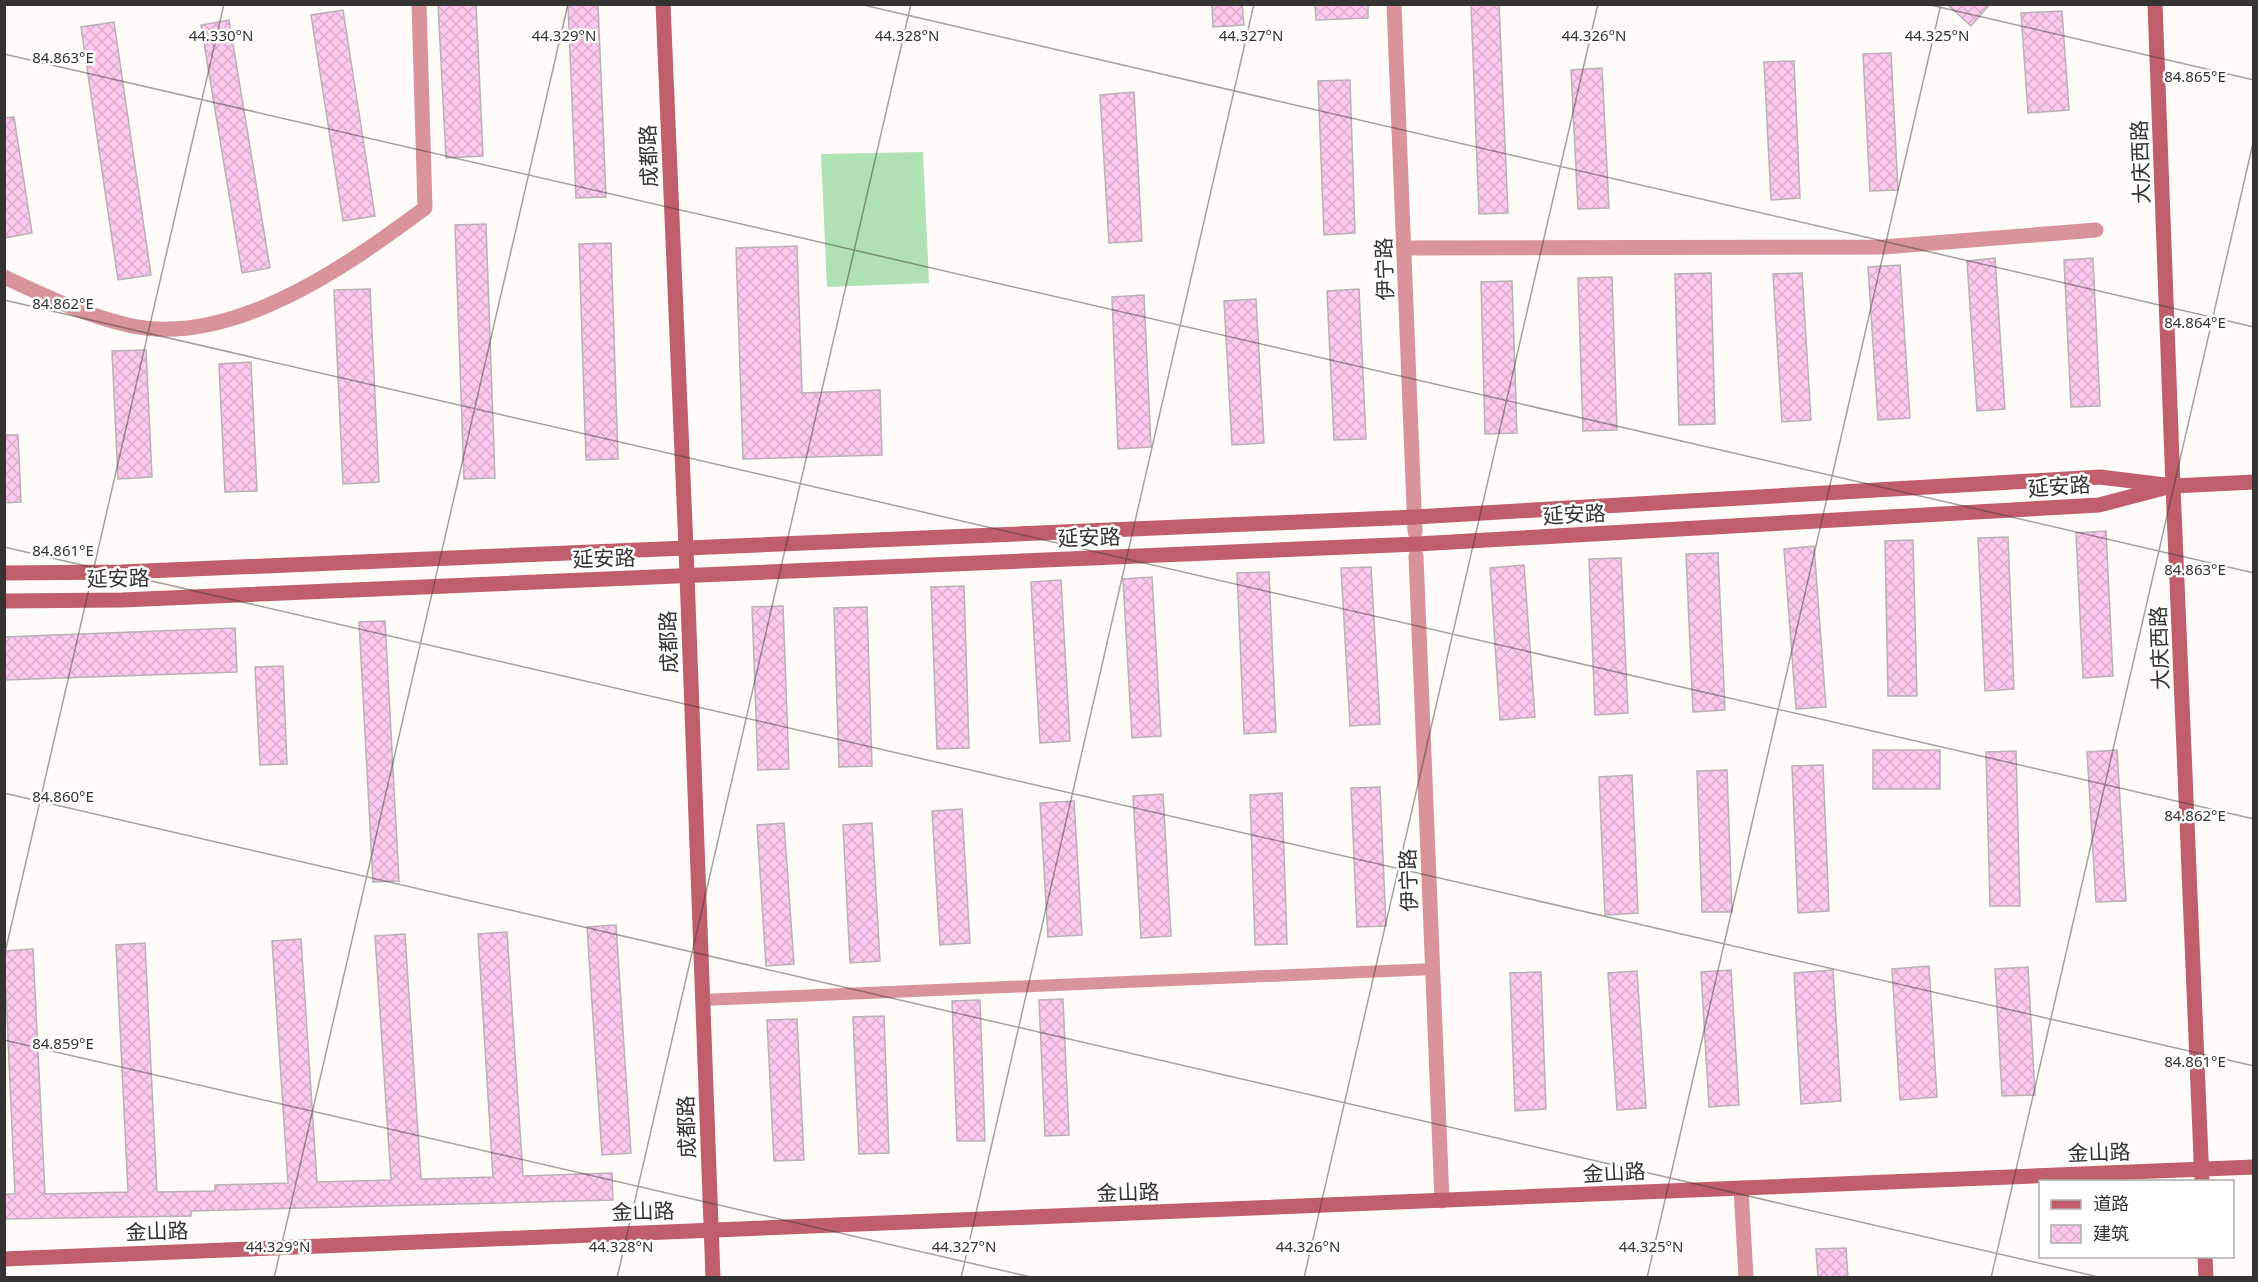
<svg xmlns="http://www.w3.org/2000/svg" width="2258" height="1282" font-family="'Noto Sans','Noto Sans SC',sans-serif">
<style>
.grass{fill:#b0e2b6}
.building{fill:url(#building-cross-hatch);stroke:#b7b2b6;stroke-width:1.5}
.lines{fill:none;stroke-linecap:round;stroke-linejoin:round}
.lane{stroke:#d9939a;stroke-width:12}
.street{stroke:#d9939a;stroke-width:15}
.secondary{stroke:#c15e6c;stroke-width:15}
.ticks{fill:none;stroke:#353331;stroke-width:1.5;stroke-opacity:0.45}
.labels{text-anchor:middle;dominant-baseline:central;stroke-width:5;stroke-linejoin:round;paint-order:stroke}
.street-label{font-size:21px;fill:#353331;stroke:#fff}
.ticks-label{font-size:15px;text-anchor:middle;fill:#353331;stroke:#fff;stroke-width:5;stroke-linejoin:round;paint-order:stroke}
</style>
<defs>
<pattern id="building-cross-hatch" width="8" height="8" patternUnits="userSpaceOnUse" patternTransform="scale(1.5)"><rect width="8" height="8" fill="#fec9ef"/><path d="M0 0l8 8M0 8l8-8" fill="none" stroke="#daadcd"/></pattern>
</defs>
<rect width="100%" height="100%" fill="#fffbf8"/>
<path class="grass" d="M923,152L929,283L827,287L821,154Z"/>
<g class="building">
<path d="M438,4H476L483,156L446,158Z"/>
<path d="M568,4H598L606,197L576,198Z"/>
<path d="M1212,4H1242L1244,25L1213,27Z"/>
<path d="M1315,4H1368V18L1316,20Z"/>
<path d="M1471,4H1499L1508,213L1479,214Z"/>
<path d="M1947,4H1990L1971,26Z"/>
<path d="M343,10L375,216L343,221L311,15Z"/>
<path d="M2062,11L2069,110L2028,113L2021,13Z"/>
<path d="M229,20L270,268L242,273L201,25Z"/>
<path d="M114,22L151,275L118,280L81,27Z"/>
<path d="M1891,53L1898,190L1870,191L1863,54Z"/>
<path d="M1794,61L1800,198L1771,200L1764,62Z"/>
<path d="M1602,68L1609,208L1578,209L1571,70Z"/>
<path d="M1350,80L1355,233L1324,235L1318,81Z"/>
<path d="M1134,92L1142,241L1109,243L1100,95Z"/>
<path d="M14,117L32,233L4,238V118Z"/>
<path d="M486,224L495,478L464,479L455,225Z"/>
<path d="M611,243L618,459L586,460L579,244Z"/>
<path d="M797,246L802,393L880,390L882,455L743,459L736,248Z"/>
<path d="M1995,258L2005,409L1977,411L1967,261Z"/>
<path d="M2093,258L2100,406L2071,407L2064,260Z"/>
<path d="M1900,265L1910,418L1878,420L1868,267Z"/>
<path d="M1711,273L1715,424L1679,425L1675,274Z"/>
<path d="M1802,273L1811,420L1782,422L1773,274Z"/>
<path d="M1612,277L1617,430L1583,431L1578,278Z"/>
<path d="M1512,281L1517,433L1485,434L1481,282Z"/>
<path d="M370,289L379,482L343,484L334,290Z"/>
<path d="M1359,289L1366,439L1334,440L1327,291Z"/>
<path d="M1144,295L1151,447L1118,449L1112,297Z"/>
<path d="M1256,299L1264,443L1232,445L1224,301Z"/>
<path d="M146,350L152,477L118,479L112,351Z"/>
<path d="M251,362L257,491L225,492L219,364Z"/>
<path d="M4,435H18L21,502L4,503Z"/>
<path d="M2106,531L2113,676L2083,678L2076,533Z"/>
<path d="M2008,537L2014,689L1985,691L1978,538Z"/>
<path d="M1913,540L1917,696H1888L1885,541Z"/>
<path d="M1814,546L1826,707L1796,709L1784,549Z"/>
<path d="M1718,553L1725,710L1693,712L1686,554Z"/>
<path d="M1621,558L1628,713L1595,715L1589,559Z"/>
<path d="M1524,565L1535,717L1500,720L1490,568Z"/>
<path d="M1371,567L1380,724L1350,726L1341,568Z"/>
<path d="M1269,572L1276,732L1244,734L1237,573Z"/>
<path d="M1152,577L1161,736L1132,738L1123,579Z"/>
<path d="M1061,580L1070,741L1040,743L1031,582Z"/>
<path d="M964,586L969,748L937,749L931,587Z"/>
<path d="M783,606L789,769L758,770L752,607Z"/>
<path d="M867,607L872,766L839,767L834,608Z"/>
<path d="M385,621L399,881L373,882L359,622Z"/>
<path d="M235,628L237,672L4,680V637Z"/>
<path d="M283,666L287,764L260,765L255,667Z"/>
<rect x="1873" y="750" width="67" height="39"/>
<path d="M2117,750L2126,901L2096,902L2087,752Z"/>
<path d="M2016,751L2020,906H1990L1986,752Z"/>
<path d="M1823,765L1829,911L1798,913L1792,766Z"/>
<path d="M1727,770L1732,912H1702L1697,771Z"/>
<path d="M1632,775L1638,913L1605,915L1599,777Z"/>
<path d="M1380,787L1386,926L1357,927L1351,788Z"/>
<path d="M1282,793L1287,944L1255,945L1250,795Z"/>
<path d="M1163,794L1171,936L1141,938L1133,796Z"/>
<path d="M1074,801L1082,935L1048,937L1040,803Z"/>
<path d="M962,809L970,943L940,945L932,811Z"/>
<path d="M784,823L794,964L766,966L757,825Z"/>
<path d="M872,823L880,961L850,963L843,825Z"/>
<path d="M616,925L631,1153L602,1155L587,927Z"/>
<path d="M507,932L523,1176L612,1173L613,1200L191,1211V1216L4,1219V1194H15L4,951L33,949L45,1194L128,1192L116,945L145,943L157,1192L215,1191V1185L288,1183L272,941L301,939L317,1182L391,1180L375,936L405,934L421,1179L493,1177L478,934Z"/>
<path d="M1929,966L1937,1097L1900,1100L1892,969Z"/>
<path d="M2028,967L2035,1095L2002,1096L1995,969Z"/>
<path d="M1731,970L1739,1105L1709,1107L1701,972Z"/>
<path d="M1833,970L1841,1101L1801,1104L1794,973Z"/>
<path d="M1637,971L1646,1108L1617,1110L1608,973Z"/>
<path d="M1541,972L1546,1109L1515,1111L1510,973Z"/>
<path d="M1063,999L1069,1135L1045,1136L1039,1000Z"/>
<path d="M980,1000L985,1141H957L952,1001Z"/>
<path d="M884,1016L889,1153L859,1154L853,1017Z"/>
<path d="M797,1019L804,1160L774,1161L767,1020Z"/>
<path d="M1846,1248L1848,1278H1818L1816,1249Z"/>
</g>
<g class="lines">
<path class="lane" d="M702,1000L1433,969"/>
<g class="street">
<path d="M1394,4L1415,532"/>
<path d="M1404,248L1883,247L2096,230"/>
<path d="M4,277C45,296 84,315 128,325C230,349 347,266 425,208L419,4"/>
<path d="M1416,556L1442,1201"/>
<path d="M1741,1188L1746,1278"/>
</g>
<g class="secondary">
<path d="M663,4L686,548L713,1278"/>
<path d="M2155,4L2173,486L2202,1182"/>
<path d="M4,573L122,572L1415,517L2100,477L2173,486L2254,482"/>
<path d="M4,601L122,600L1417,544L2099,505L2164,488"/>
<path d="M2205,1256L2206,1278"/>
<path d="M4,1259L2254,1167"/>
</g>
</g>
<path class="ticks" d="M859,4L2254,327M1926,4L2254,80M4,54L2254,573M4,300L2254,819M4,547L2254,1066M4,793L2103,1278M4,957L224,4M4,1040L1035,1278M274,1278L568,4M617,1278L911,4M961,1278L1254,4M1304,1278L1598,4M1647,1278L1941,4M1991,1278L2254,139"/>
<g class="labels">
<g class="street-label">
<text transform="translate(648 156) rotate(-92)">成都路</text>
<text transform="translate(2140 162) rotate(-92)">大庆西路</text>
<text transform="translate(1384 269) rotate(-92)">伊宁路</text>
<text transform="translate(2059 486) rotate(-4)">延安路</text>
<text transform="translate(1574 514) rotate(-3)">延安路</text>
<text transform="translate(1089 537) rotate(-2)">延安路</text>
<text transform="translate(604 558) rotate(-2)">延安路</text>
<text transform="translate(118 578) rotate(-1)">延安路</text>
<text transform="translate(668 642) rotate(-92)">成都路</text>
<text transform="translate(2159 648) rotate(-92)">大庆西路</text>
<text transform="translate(1408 880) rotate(-92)">伊宁路</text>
<text transform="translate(686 1127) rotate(-92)">成都路</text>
<text transform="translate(2099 1152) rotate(-2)">金山路</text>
<text transform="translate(1614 1172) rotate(-3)">金山路</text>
<text transform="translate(1128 1192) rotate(-2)">金山路</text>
<text transform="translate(643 1211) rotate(-2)">金山路</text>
<text transform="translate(157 1231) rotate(-2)">金山路</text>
</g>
</g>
<g class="ticks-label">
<text x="564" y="41">44.329°N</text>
<text x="907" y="41">44.328°N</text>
<text x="1251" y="41">44.327°N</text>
<text x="1594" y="41">44.326°N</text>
<text x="1937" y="41">44.325°N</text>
<text x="221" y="41">44.330°N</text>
<text x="63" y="63">84.863°E</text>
<text x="2195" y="82">84.865°E</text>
<text x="63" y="309">84.862°E</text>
<text x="2195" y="328">84.864°E</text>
<text x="63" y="556">84.861°E</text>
<text x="2195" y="575">84.863°E</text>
<text x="63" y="802">84.860°E</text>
<text x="2195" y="821">84.862°E</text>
<text x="63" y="1049">84.859°E</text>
<text x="2195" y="1067">84.861°E</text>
<text x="278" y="1252">44.329°N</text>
<text x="621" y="1252">44.328°N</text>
<text x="964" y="1252">44.327°N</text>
<text x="1308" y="1252">44.326°N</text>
<text x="1651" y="1252">44.325°N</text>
</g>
<rect width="2258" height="1282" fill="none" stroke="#353331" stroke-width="12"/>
<rect x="2039" y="1180" width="195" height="78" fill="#ffffff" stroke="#aeadad" stroke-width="1.5"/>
<rect x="2051" y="1200" width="30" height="9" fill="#c15e6c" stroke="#aeadad" stroke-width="1.5"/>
<text x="2093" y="1210" font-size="18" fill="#353331">道路</text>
<rect x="2051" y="1225" width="30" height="18" fill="url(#building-cross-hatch)" stroke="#aeadad" stroke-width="1.5"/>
<text x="2093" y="1240" font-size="18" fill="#353331">建筑</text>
</svg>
